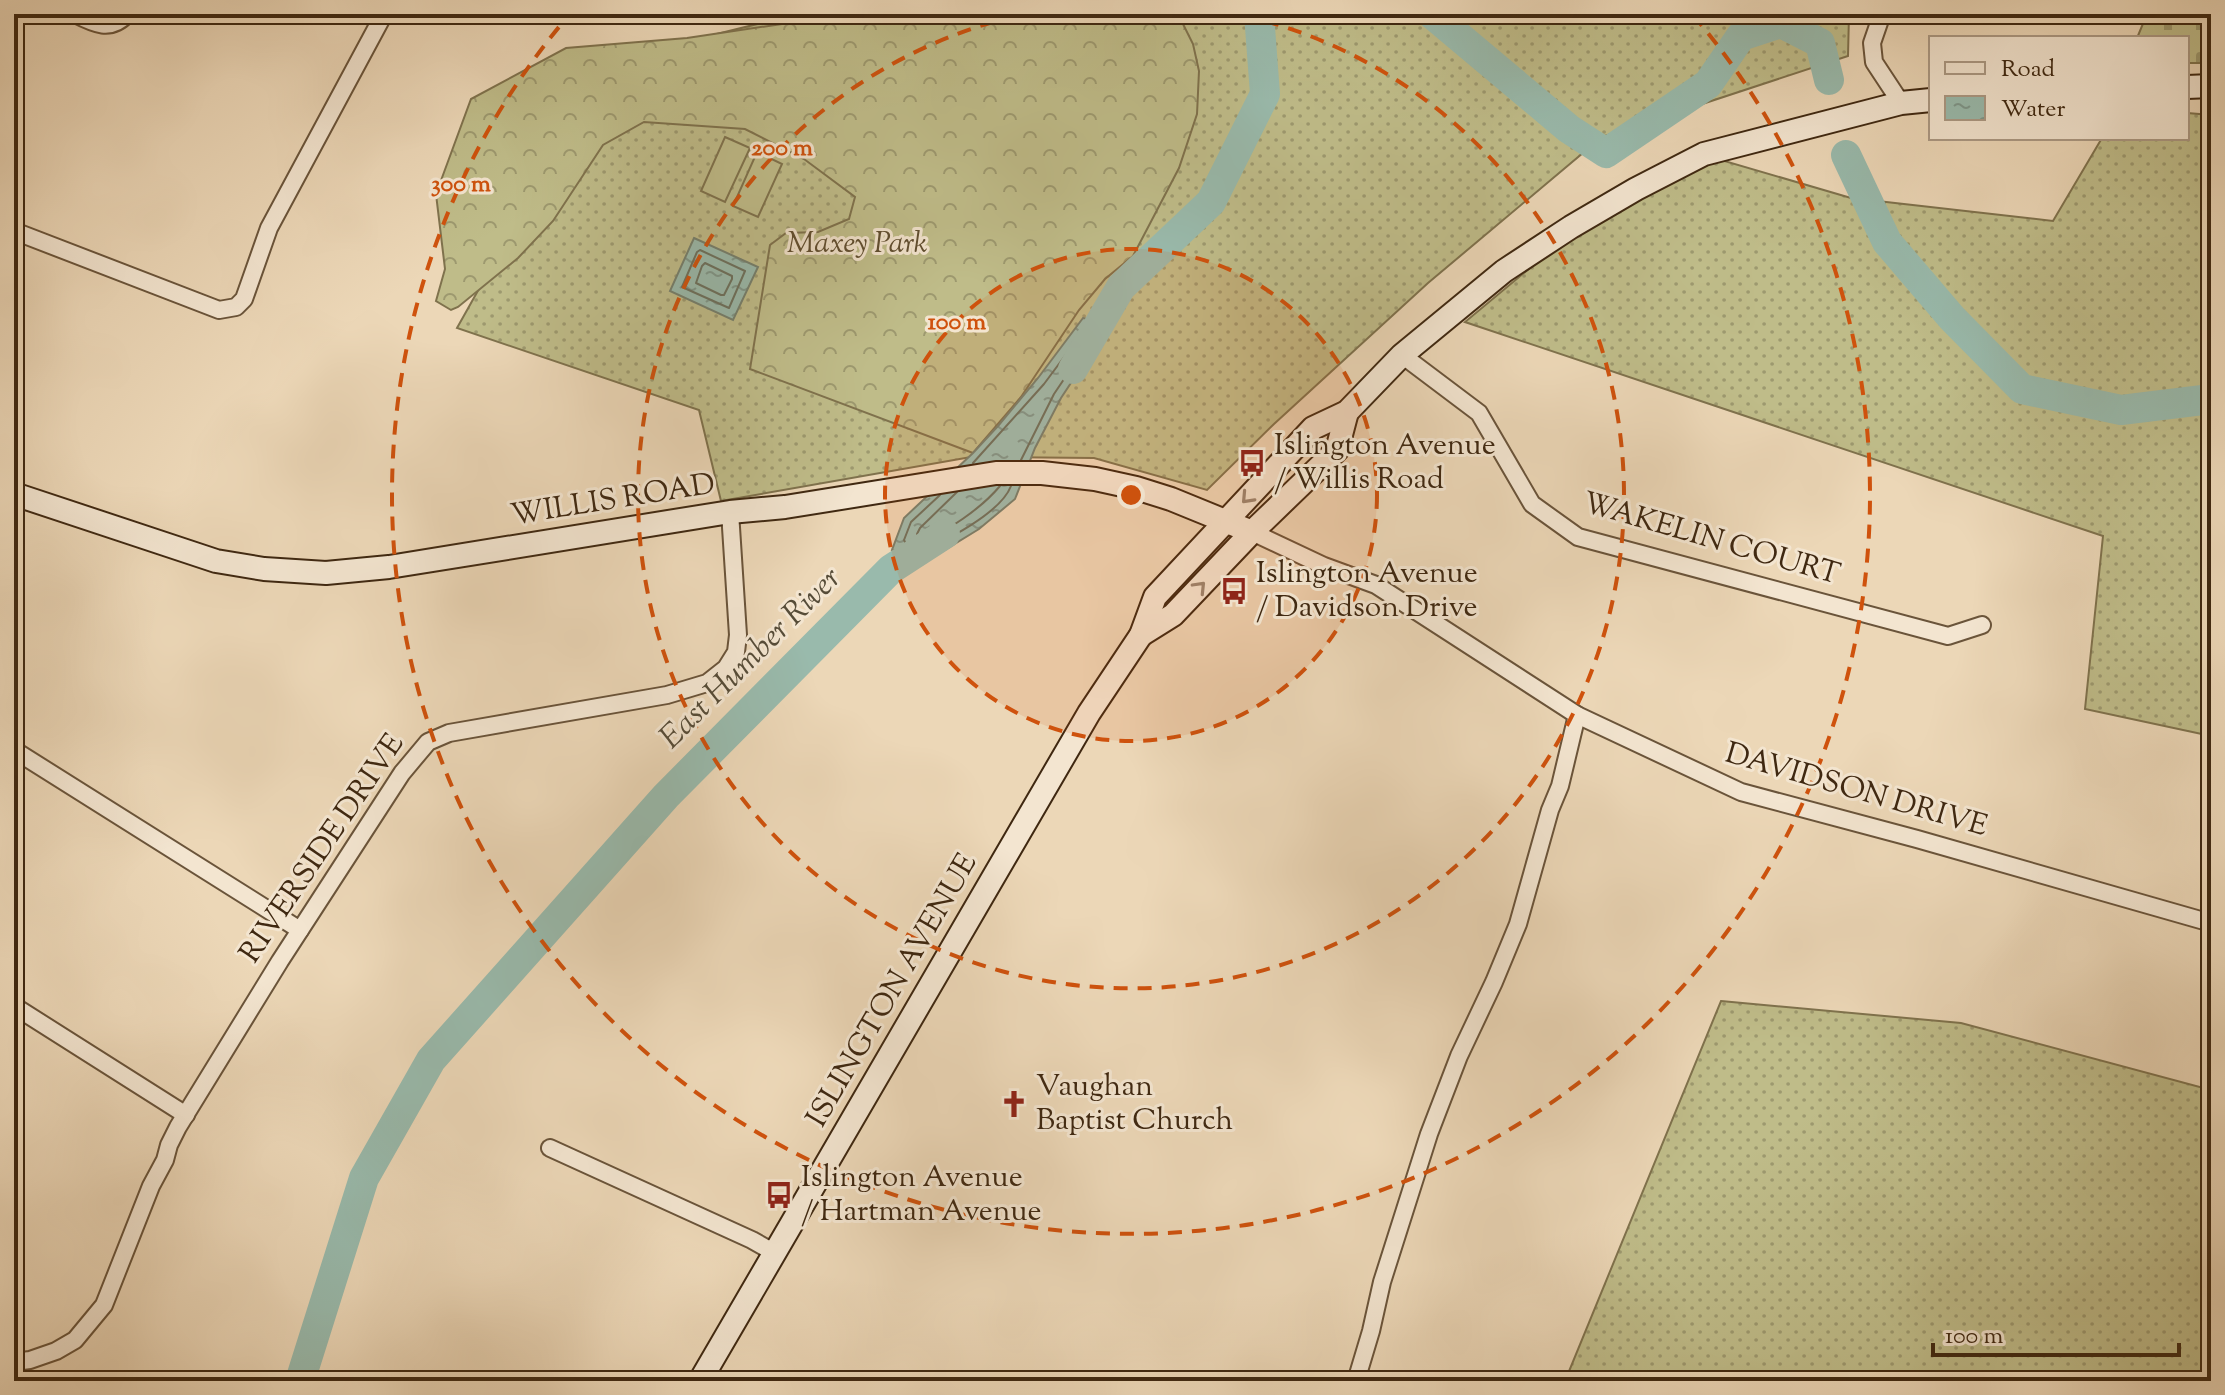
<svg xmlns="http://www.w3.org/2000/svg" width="2225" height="1395" font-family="'Sorts Mill Goudy',serif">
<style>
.grass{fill:url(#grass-dots);stroke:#7f724d;stroke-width:2}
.forest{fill:url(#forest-crowns);stroke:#7f724d;stroke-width:2}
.cemetery{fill:url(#cemetery-stones);stroke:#7f724d;stroke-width:2}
.pitch{fill:#bfbc89;stroke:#7f724d;stroke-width:2}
.water{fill:url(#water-ripples);stroke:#75806e;stroke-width:2}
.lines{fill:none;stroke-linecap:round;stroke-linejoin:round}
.shore{stroke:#6c715e;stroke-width:2}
.river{stroke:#99baac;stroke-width:30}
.street-casing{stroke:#6a543a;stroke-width:20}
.secondary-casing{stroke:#3f2811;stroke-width:26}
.street{stroke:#f3e5d0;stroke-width:16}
.secondary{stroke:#f3e5d0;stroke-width:22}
.oneway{stroke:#998670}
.ring{fill:none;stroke:#cf520d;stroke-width:4;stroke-dasharray:14 10}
.labels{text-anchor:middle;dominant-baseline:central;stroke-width:6;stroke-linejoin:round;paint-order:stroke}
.park-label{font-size:30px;font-style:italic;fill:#5f4d2f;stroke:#f3e5d0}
.poi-label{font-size:30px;fill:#3f2811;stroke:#f3e5d0;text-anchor:start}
.street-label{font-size:30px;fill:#3f2811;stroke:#f3e5d0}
.water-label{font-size:32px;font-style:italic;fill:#564c38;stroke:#f3e5d0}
.centre{fill:#cf520d;stroke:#f3e5d0;stroke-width:4}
.ring-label{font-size:24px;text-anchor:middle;font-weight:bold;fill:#cf520d;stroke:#f3e5d0;stroke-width:6;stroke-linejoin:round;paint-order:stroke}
</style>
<defs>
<pattern id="grass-dots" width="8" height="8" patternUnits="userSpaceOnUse" patternTransform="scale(2)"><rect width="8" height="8" fill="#bfbc89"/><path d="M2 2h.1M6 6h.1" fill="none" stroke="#9d996f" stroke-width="1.8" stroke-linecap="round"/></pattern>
<pattern id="forest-crowns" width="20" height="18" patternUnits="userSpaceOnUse" patternTransform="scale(2)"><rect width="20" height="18" fill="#bfbc89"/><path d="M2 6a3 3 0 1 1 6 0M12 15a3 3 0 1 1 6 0" fill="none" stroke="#9d996f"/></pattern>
<pattern id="cemetery-stones" width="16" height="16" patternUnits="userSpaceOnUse" patternTransform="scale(2)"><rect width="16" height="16" fill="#bfbc89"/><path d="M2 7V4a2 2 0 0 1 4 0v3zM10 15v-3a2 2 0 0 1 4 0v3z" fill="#9d996f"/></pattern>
<pattern id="water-ripples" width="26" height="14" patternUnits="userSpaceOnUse" patternTransform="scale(2)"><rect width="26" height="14" fill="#99baac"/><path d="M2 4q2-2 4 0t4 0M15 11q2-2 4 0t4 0" fill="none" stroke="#7e978b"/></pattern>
</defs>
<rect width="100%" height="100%" fill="#ecd7b7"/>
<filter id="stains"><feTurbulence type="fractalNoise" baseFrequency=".0025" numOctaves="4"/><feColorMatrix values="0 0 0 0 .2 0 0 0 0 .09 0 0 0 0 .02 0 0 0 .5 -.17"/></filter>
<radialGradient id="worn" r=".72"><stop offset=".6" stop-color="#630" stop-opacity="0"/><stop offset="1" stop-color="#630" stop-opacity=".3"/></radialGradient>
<g class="grass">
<path d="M798,14H1849L1848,56L1602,137L1428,283L1274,424L1207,490L1094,458L971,457L721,501L699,410L457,328L607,61Z"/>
<path d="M2187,113L2211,115V736L2085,709L2103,536L1465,322L1548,253L1711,157L1851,198L2053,221L2102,138H2187Z"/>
<path d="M1721,1001L1961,1023L2211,1090V1381H1565Z"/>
</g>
<path class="forest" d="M849,14H1176L1179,16L1193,44L1199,71L1197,114L1179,168L1133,256L1105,279L1079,310L1021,397L973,453L750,369L770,245L786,233L818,232L849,219L855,197L804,159L745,129L644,122L603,145L553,221L518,258L458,307L451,310L436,301L445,269L436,194L471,99L566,48L687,38Z"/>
<path class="cemetery" d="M2147,14H2211V63H2187V38H2137Z"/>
<g class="pitch">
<path d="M725,137L750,148L725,202L701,191Z"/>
<path d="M757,152L782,164L758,217L733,206Z"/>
</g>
<g class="water">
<path d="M694,238L758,267L733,320L670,291Z"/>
<path d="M1083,318L1088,319L1096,345L1061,398L1035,448L1015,499L979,529L943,551L917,559L904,552L892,550L904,518L973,453L998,426L1038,378Z"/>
</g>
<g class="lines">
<g class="shore">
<path d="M700,250L745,271L729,308L682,287L697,252Z"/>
<path d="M705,263L732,276V279L724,295H721L696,283L702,266Z"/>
<path d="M973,463L1044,384L1079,337L1084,336L1087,345L1054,394L1021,460"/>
<path d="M957,492L920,528L917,534L919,538C944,537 984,505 1000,486"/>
<path d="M940,495L911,522L904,540L906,544L918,550C945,543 1001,512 1011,486"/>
</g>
<g class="river">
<path d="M1432,14L1569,129L1606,153L1708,84L1741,36L1781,23L1820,43L1829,80"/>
<path d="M1846,155L1887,242L1952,318L2022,389L2121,410L2211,399"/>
<path d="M1073,369L1121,287L1211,202L1265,94L1259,14"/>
<path d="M300,1381L364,1178L431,1060L666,796L891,569L945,534"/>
</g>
<g class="street-casing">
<g id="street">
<path d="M75,14C94,24 111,32 127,14"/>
<path d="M1882,14L1872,43L1874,62L1901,103"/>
<path d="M14,231L219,310L236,307L244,299L269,228L384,14"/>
<path d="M1402,355L1479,413L1532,504L1578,537L1948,636L1982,625"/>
<path d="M1252,532L1324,566L1376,585L1577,715L1741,792L1917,839L2211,923"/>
<path d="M14,750L300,930"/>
<path d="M14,1006L186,1115"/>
<path d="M550,1148L752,1240L775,1253"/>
<path d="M14,1362L30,1360L56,1351L75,1340L104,1305L151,1186L165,1160L169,1145L178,1127L280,961L402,773L428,742L449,733L667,695L707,683L726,668L736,652L738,635L730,512"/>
<path d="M1356,1381L1371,1331L1382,1282L1429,1134L1459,1056L1494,982L1518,924L1550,810L1560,786L1577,715"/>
</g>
</g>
<g class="secondary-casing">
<g id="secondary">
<path d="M2187,87L2211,86"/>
<path d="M14,494L216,561L264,569L326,573L389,567L730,512L785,507L996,473H1042L1095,479L1136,488L1171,499L1252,532"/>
<path d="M1141,635L1173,615L1252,532L1337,450L1347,412"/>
<path d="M700,1381L1089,713L1141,635L1155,597L1313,428L1347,412L1402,355L1504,271L1571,227L1636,189L1704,154L1901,103L1931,100"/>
</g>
</g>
<use href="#street" class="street"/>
<use href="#secondary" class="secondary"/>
</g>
<defs><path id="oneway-chevron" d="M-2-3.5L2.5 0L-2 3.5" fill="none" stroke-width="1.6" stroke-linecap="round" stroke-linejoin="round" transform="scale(2)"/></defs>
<g class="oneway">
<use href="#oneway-chevron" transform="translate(1247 498) rotate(133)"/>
<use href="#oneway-chevron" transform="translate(1200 587) rotate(-46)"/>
</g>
<circle cx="1131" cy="495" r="246" fill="#cf520d" fill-opacity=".12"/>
<g class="ring">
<circle cx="1131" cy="495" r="246"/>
<path d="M1242 15A493 493 0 1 1 1020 15"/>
<path d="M1693 15A739 739 0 1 1 569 15"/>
</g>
<defs>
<g id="bus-bare" transform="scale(2.16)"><path d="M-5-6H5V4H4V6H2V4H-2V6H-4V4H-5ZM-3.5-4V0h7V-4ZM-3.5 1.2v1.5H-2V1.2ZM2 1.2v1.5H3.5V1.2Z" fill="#8f2418" stroke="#f3e5d0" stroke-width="2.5" paint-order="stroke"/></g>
<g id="church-bare" transform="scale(2.16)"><path d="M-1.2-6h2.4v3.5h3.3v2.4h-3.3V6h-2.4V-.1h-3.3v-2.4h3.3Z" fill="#8f2418" stroke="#f3e5d0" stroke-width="2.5" paint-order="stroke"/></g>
</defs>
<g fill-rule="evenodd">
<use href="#bus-bare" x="1252" y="463"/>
<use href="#bus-bare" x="1234" y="591"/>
<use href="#church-bare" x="1014" y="1104"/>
<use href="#bus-bare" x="779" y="1195"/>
</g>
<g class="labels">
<g class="park-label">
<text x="857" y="244">Maxey Park</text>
</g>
<g class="poi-label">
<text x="1274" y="446">Islington Avenue<tspan x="1274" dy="34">/ Willis Road</tspan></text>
<text x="1256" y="574">Islington Avenue<tspan x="1256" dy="34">/ Davidson Drive</tspan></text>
<text x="1036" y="1087">Vaughan<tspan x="1036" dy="34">Baptist Church</tspan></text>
<text x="801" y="1178">Islington Avenue<tspan x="801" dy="34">/ Hartman Avenue</tspan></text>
</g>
<g class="street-label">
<text transform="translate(613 501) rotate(-9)">WILLIS ROAD</text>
<text transform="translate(1711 540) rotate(16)">WAKELIN COURT</text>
<text transform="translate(1856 791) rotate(16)">DAVIDSON DRIVE</text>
<text transform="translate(323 849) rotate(-56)">RIVERSIDE DRIVE</text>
<text transform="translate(893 991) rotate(-60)">ISLINGTON AVENUE</text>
</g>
<g class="water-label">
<text transform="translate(751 659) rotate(-45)">East Humber River</text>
</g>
</g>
<circle cx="1131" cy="495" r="12" class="centre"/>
<g class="ring-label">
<text x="782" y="155">200 m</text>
<text x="461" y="191">300 m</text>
<text x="957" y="329">100 m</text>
</g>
<rect width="2225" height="1395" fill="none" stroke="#ecd7b7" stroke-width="48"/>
<rect x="16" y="16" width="2193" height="1363" fill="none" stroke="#3f2811" stroke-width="4"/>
<rect x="24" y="24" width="2177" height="1347" fill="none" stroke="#3f2811" stroke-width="2"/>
<rect x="1929" y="36" width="260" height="104" fill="#f3e5d0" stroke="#ab9984" stroke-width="2"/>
<rect x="1945" y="62" width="40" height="12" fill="#f3e5d0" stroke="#ab9984" stroke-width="2"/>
<text x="2001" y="76" font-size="24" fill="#3f2811">Road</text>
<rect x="1945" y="96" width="40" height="24" fill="url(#water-ripples)" stroke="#ab9984" stroke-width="2"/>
<text x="2001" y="116" font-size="24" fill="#3f2811">Water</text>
<path d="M1933 1343v12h246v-12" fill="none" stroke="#3f2811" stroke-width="4"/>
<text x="1945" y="1343" font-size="24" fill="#3f2811" stroke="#f3e5d0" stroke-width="6" paint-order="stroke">100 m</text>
<rect width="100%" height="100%" filter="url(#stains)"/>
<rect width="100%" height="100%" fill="url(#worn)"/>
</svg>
